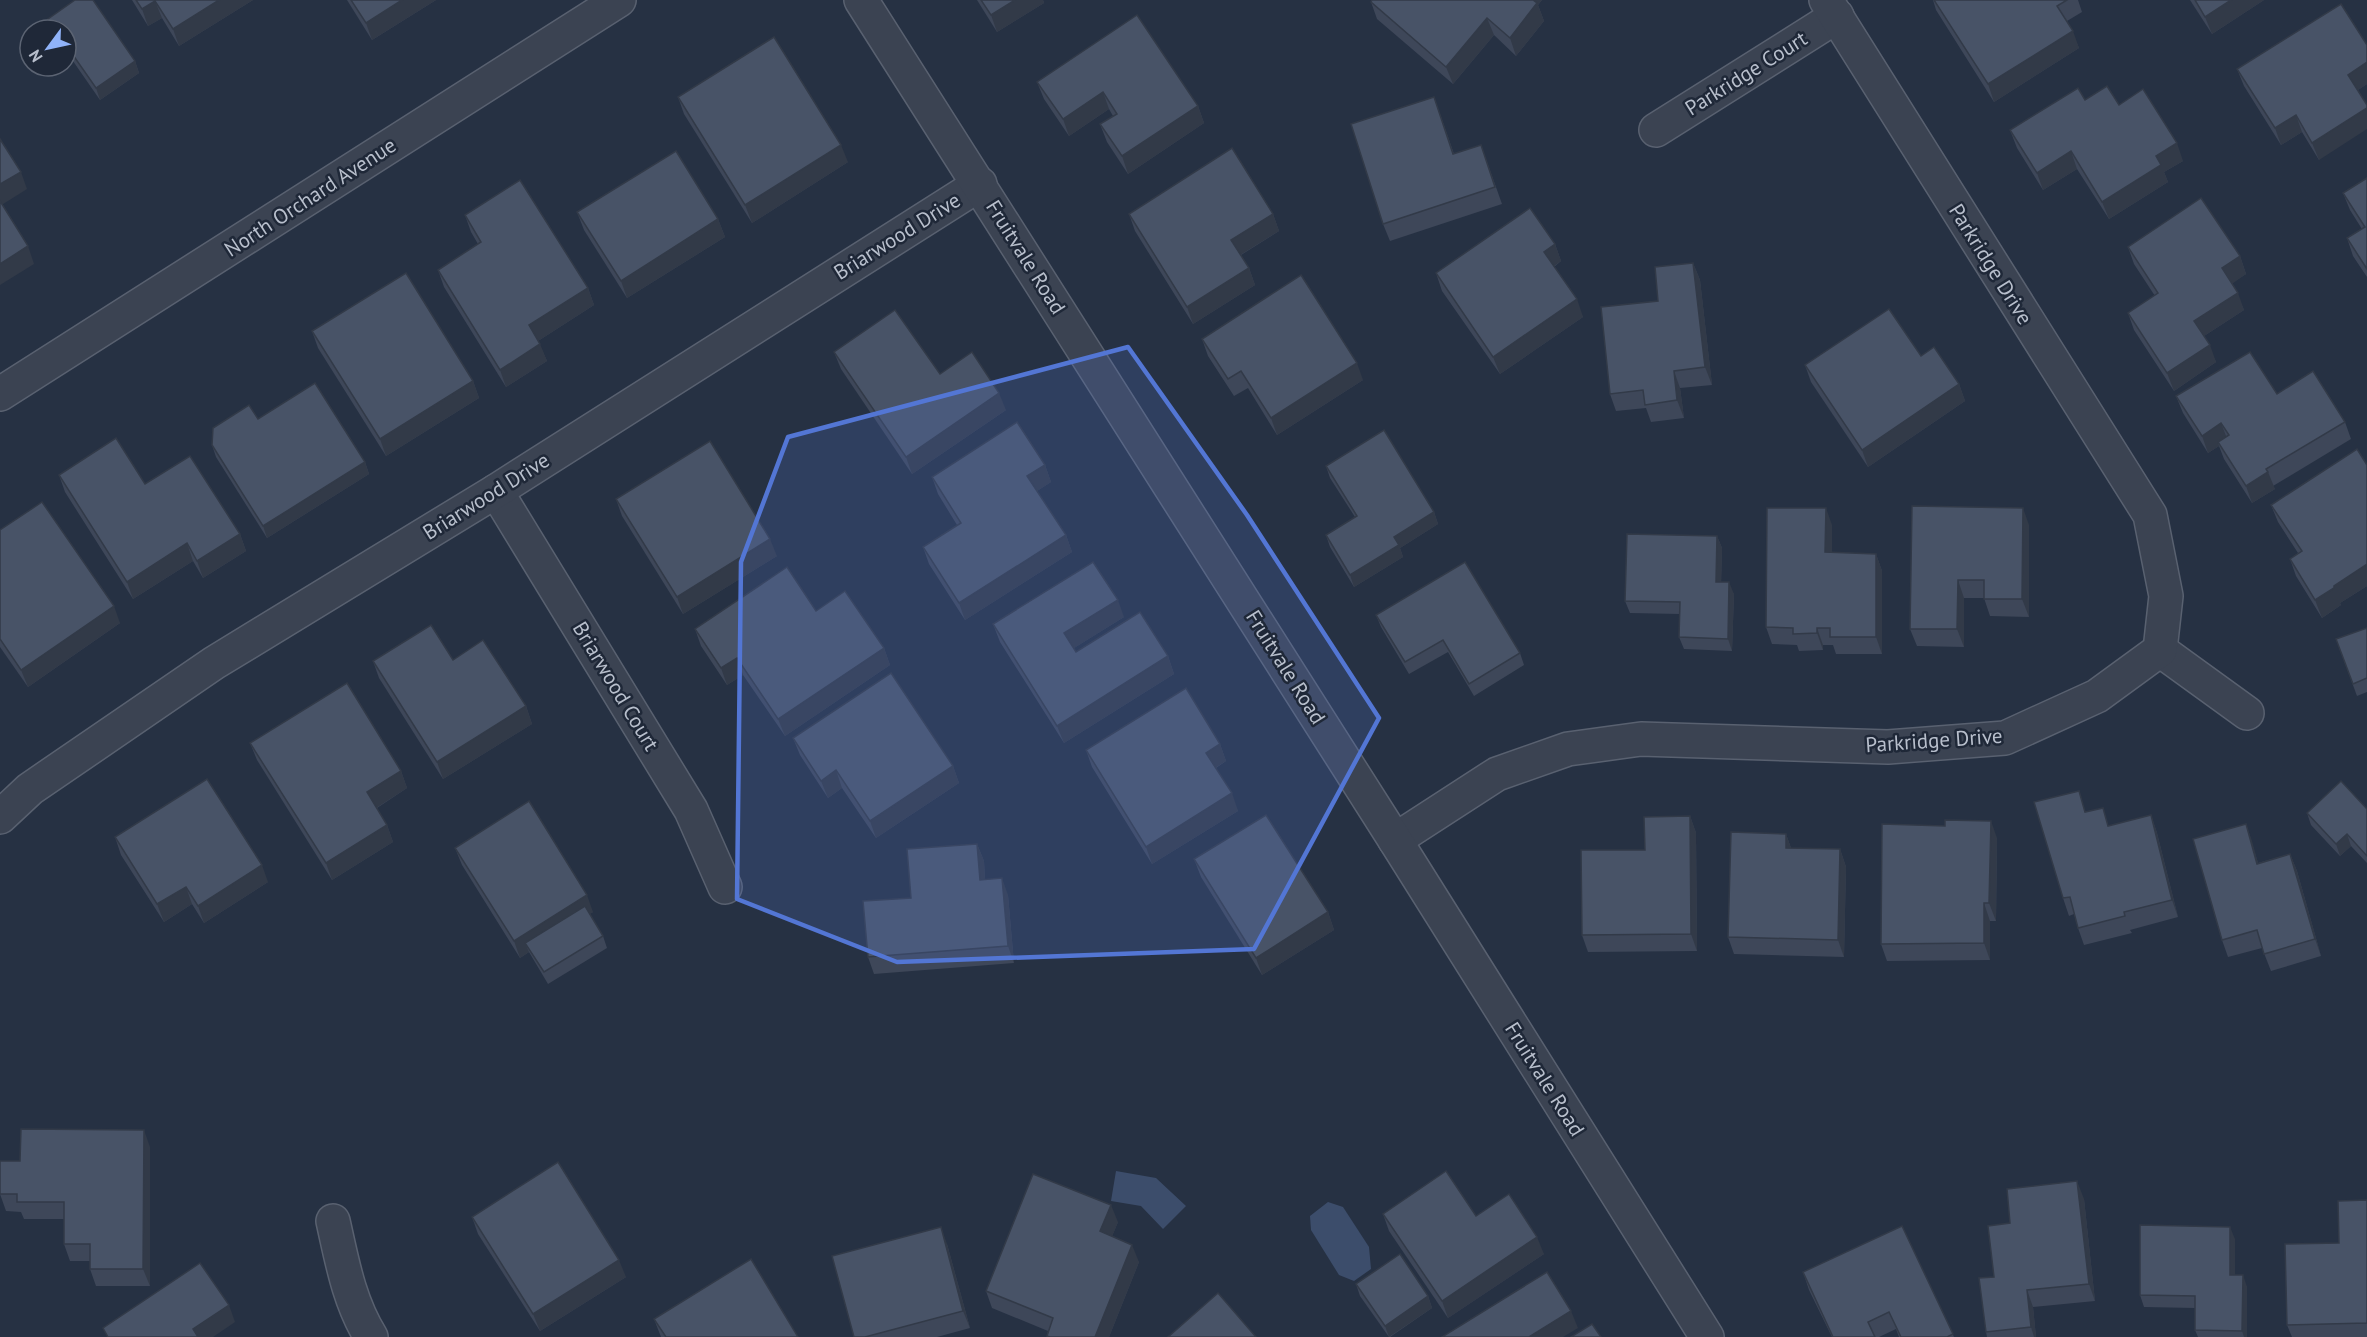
<svg xmlns="http://www.w3.org/2000/svg" width="2367" height="1337" font-family="'PT Sans',sans-serif">
<style>
.water{fill:#3c4d6b}
.lines{fill:none;stroke-linecap:round;stroke-linejoin:round}
.minor-casing{stroke:#596170;stroke-width:36}
.tertiary-casing{stroke:#596170;stroke-width:36}
.minor{stroke:#3b4352;stroke-width:33}
.tertiary{stroke:#3b4352;stroke-width:33}
.wall{fill:#3e4759}
.shaded-wall{fill:#323a48}
.building{fill:#485367;stroke:#323a48;stroke-width:1.5}
.marked{fill:#5376d4;fill-opacity:0.2;stroke:#5376d4;stroke-width:4.5;stroke-linejoin:round}
.labels{text-anchor:middle;dominant-baseline:central;stroke-width:5;stroke-linejoin:round;paint-order:stroke}
.street-label{font-size:21px;fill:#b8bfcc;stroke:#1f2838}
</style>
<rect width="100%" height="100%" fill="#263143"/>
<g class="water">
<path d="M1116,1171L1156,1178L1186,1206L1163,1229L1141,1206L1111,1201Z"/>
<path d="M1328,1202L1343,1207L1369,1247L1371,1269L1354,1281L1339,1275L1311,1230L1310,1216Z"/>
</g>
<g class="lines">
<g class="minor-casing">
<g id="minor">
<path d="M1656,130L1837,16"/>
<path d="M496,491L691,810L725,887"/>
<path d="M2160,650L2247,713"/>
<path d="M0,817L30,789L214,663L496,491L980,184"/>
<path d="M1395,840L1497,774L1568,749L1641,739L1888,747L2005,738L2097,696L2160,650L2166,596L2150,515L1826,0"/>
<path d="M333,1221C342,1261 349,1302 371,1337"/>
</g>
</g>
<g class="tertiary-casing">
<g id="tertiary">
<path d="M861,0L1395,840L1707,1337"/>
<path d="M0,394L619,0"/>
</g>
</g>
<use href="#minor" class="minor"/>
<use href="#tertiary" class="tertiary"/>
</g>
<g class="wall">
<path d="M132,0H253L179,46L162,18L148,26Z"/>
<path d="M347,0H436L372,40Z"/>
<path d="M977,0H1043L1044,3L997,32Z"/>
<path d="M1372,0H1542L1538,5L1544,21L1516,56L1494,35L1453,84L1377,19L1371,2Z"/>
<path d="M1933,0H2078L2082,12L2067,21L2079,48L1994,102L1936,10Z"/>
<path d="M2190,0H2264L2212,34Z"/>
<path d="M48,19L135,61L139,73L100,100L66,51V30H52Z"/>
<path d="M2367,45V84L2358,90L2319,160L2302,132L2281,145L2244,86L2237,69Z"/>
<path d="M1037,82L1198,106L1204,123L1128,174L1107,142L1100,124L1113,116L1109,109L1069,136L1044,99Z"/>
<path d="M678,97L848,162L752,223L684,114Z"/>
<path d="M2085,100L2119,105L2183,161L2164,172L2168,182L2109,219L2077,169L2043,190L2017,148L2010,130Z"/>
<path d="M1440,114L1454,154L1481,145L1502,204L1390,241L1383,224Z"/>
<path d="M2367,178V277L2353,256L2347,238L2362,229L2350,210L2343,193Z"/>
<path d="M577,212L718,219L725,237L627,298L584,230Z"/>
<path d="M1129,214H1273L1279,231L1241,255L1249,268L1255,285L1193,324L1135,231Z"/>
<path d="M465,215L588,288L594,305L538,341L547,361L506,387L444,287L438,270L478,244L471,232Z"/>
<path d="M1555,244L1561,261L1554,267L1583,317L1500,374L1442,291L1436,273Z"/>
<path d="M2128,247L2240,256L2246,274L2232,283L2244,310L2204,336L2216,362L2174,391L2134,330L2128,313L2155,296L2134,264Z"/>
<path d="M1693,263L1700,280L1712,385L1680,388L1684,418L1651,422L1646,408L1616,411L1610,394L1658,301Z"/>
<path d="M312,331L473,381L479,398L386,456L318,348Z"/>
<path d="M1202,339L1363,380L1277,435L1248,388L1234,396L1208,356Z"/>
<path d="M834,352L940,374L1006,410L912,474L841,369Z"/>
<path d="M1921,356L1959,384L1965,401L1868,467L1811,382L1805,365Z"/>
<path d="M2277,394L2345,422L2351,439L2273,486L2275,489L2252,503L2224,459L2219,446L2208,453L2183,413L2176,396Z"/>
<path d="M258,419L365,462L369,474L267,538L216,457L212,445Z"/>
<path d="M1045,465L1051,482L1037,491L1066,535L1072,552L965,620L929,564L923,547L957,525L938,494L932,477Z"/>
<path d="M2367,465V586L2340,603L2341,605L2322,618L2296,576L2290,559L2298,553L2278,522L2271,505Z"/>
<path d="M1326,466L1434,512L1438,524L1400,548L1403,557L1354,587L1330,547L1326,535L1355,517L1330,478Z"/>
<path d="M59,475L145,484L240,534L246,551L203,578L193,561L133,599L65,492Z"/>
<path d="M616,499L777,556L683,614L622,516Z"/>
<path d="M1912,506L2029,525V617L1990,616L1984,598H1964V647L1917,646L1910,629Z"/>
<path d="M1832,525V552L1876,554L1882,571V654H1836L1833,645H1823V650L1799,651L1797,645L1772,644L1766,627Z"/>
<path d="M0,530L120,623L28,687L0,647Z"/>
<path d="M1717,536L1722,548L1721,582L1734,594L1732,651L1684,649L1679,637L1680,614L1630,613L1625,601Z"/>
<path d="M816,611L884,648L890,665L785,736L743,675L727,685L701,646L695,629Z"/>
<path d="M1376,615L1520,653L1524,665L1474,696L1448,652L1409,674L1381,627Z"/>
<path d="M1124,617L1074,648L1076,652L1168,656L1174,674L1064,743L1000,642L993,624Z"/>
<path d="M2367,628V692L2357,696L2336,639Z"/>
<path d="M453,660L526,706L532,724L443,779L379,678L373,661Z"/>
<path d="M793,738L953,766L959,783L876,838L842,788L828,798L800,755Z"/>
<path d="M250,743L401,771L407,788L377,808L387,825L393,842L332,880L257,760Z"/>
<path d="M1220,744L1226,761L1216,768L1238,811L1152,864L1092,767L1086,750Z"/>
<path d="M2367,809V863L2351,846L2340,856L2311,825L2307,813Z"/>
<path d="M2086,812L2109,826L2151,815L2157,833L2178,917L2130,930L2132,933L2084,945L2078,928L2074,914L2069,916L2063,898Z"/>
<path d="M1690,816L1696,833L1697,951L1588,952L1582,935L1645,850Z"/>
<path d="M2246,824L2258,863L2290,854L2297,871L2321,956L2271,971L2262,948L2228,957L2222,940Z"/>
<path d="M1786,834L1791,848L1840,849L1846,867L1844,957L1734,954L1728,937Z"/>
<path d="M115,837L268,882L204,923L192,904L164,922L121,855Z"/>
<path d="M1997,838L1996,921H1990V960L1887,961L1881,944Z"/>
<path d="M977,844L984,861L985,879L1008,895L1014,963L874,974L868,957L911,898Z"/>
<path d="M455,848L593,912L589,914L603,936L607,948L548,984L529,952L520,958L462,865Z"/>
<path d="M1194,859L1328,912L1334,930L1262,975L1201,877Z"/>
<path d="M150,1147V1286H96L90,1269V1261H70L64,1244V1219H24L21,1212L6,1211L0,1194L20,1161Z"/>
<path d="M2084,1199L2095,1301L2033,1307L2036,1337H1987L1986,1332L1994,1277L2010,1223Z"/>
<path d="M2367,1200V1337H2292L2287,1325Z"/>
<path d="M1383,1214L1476,1216L1544,1254L1448,1318L1389,1231Z"/>
<path d="M472,1217L626,1277L540,1331L478,1234Z"/>
<path d="M1118,1222L1112,1236L1139,1262L1109,1337H1047V1336L1048,1331L992,1308L986,1291Z"/>
<path d="M1902,1226L1954,1337H1899L1896,1329L1879,1337H1832L1809,1290L1803,1272Z"/>
<path d="M2235,1239V1275L2247,1287V1337H2198L2195,1330V1308L2144,1307L2140,1295Z"/>
<path d="M947,1244L970,1328L937,1337H854Z"/>
<path d="M1356,1284L1428,1296L1432,1308L1390,1337H1389L1360,1296Z"/>
<path d="M654,1319L798,1337H661Z"/>
</g>
<g class="shaded-wall">
<path d="M219,0H253L179,46L173,29Z"/>
<path d="M402,0H436L372,40L366,23Z"/>
<path d="M1015,0H1043L1044,3L997,32L991,15Z"/>
<path d="M1529,0H1542L1538,5L1544,21L1516,56L1510,38Z"/>
<path d="M2231,0H2264L2212,34L2205,17Z"/>
<path d="M155,1L162,18L148,26L142,9Z"/>
<path d="M1487,18L1494,35L1453,84L1446,67Z"/>
<path d="M2073,31L2079,48L1994,102L1988,84Z"/>
<path d="M135,61L139,73L100,100L96,88Z"/>
<path d="M2367,62V84L2355,92L2348,75Z"/>
<path d="M1103,92L1109,109L1069,136L1063,119Z"/>
<path d="M1198,106L1204,123L1128,174L1122,156Z"/>
<path d="M2367,108V129L2319,160L2312,143Z"/>
<path d="M2296,115L2302,132L2281,145L2275,128Z"/>
<path d="M2177,143L2183,161L2164,172L2168,182L2109,219L2102,202L2156,156Z"/>
<path d="M841,145L848,162L752,223L745,205Z"/>
<path d="M2071,151L2077,169L2043,190L2037,173Z"/>
<path d="M21,172L27,189L0,206V184Z"/>
<path d="M1273,214L1279,231L1237,257L1231,240Z"/>
<path d="M718,219L725,237L627,298L621,281Z"/>
<path d="M1555,244L1561,261L1550,269L1544,252Z"/>
<path d="M28,246L34,264L0,285V264Z"/>
<path d="M2240,256L2246,274L2229,286L2222,268Z"/>
<path d="M1693,263L1700,280L1712,385L1705,367Z"/>
<path d="M1249,268L1255,285L1193,324L1187,307Z"/>
<path d="M588,288L594,305L535,343L529,325Z"/>
<path d="M2238,293L2244,310L2201,338L2194,321Z"/>
<path d="M1577,299L1583,317L1500,374L1493,357Z"/>
<path d="M540,344L547,361L506,387L500,370Z"/>
<path d="M2210,345L2216,362L2174,391L2167,373Z"/>
<path d="M1357,363L1363,380L1277,435L1271,418Z"/>
<path d="M1674,371L1680,388L1684,418L1677,400Z"/>
<path d="M473,381L479,398L386,456L380,439Z"/>
<path d="M1959,384L1965,401L1868,467L1862,450Z"/>
<path d="M999,393L1006,410L912,474L906,457Z"/>
<path d="M2221,423L2228,441L2218,442L2219,446L2208,453L2202,436Z"/>
<path d="M365,462L369,474L267,538L263,526Z"/>
<path d="M1045,465L1051,482L1034,493L1027,476Z"/>
<path d="M2268,472L2275,489L2252,503L2246,486Z"/>
<path d="M1826,508L1832,525V570L1825,552Z"/>
<path d="M2023,508L2029,525V617L2022,599Z"/>
<path d="M1434,512L1438,524L1400,548L1403,557L1354,587L1350,575L1394,537Z"/>
<path d="M240,534L246,551L203,578L197,561Z"/>
<path d="M1066,535L1072,552L965,620L959,603Z"/>
<path d="M1717,536L1722,548L1721,594L1716,582Z"/>
<path d="M770,539L777,556L683,614L677,597Z"/>
<path d="M187,543L193,561L133,599L127,582Z"/>
<path d="M1876,554L1882,571V654L1876,637Z"/>
<path d="M2367,564V586L2340,603L2341,605L2322,618L2315,600L2334,586Z"/>
<path d="M1958,580L1964,598V647L1957,629Z"/>
<path d="M1729,582L1734,594L1732,651L1728,639Z"/>
<path d="M1118,600L1124,617L1071,650L1064,633Z"/>
<path d="M114,606L120,623L28,687L21,670Z"/>
<path d="M1817,628L1823,645V650L1817,633Z"/>
<path d="M884,648L890,665L785,736L778,719Z"/>
<path d="M1168,656L1174,674L1064,743L1057,726Z"/>
<path d="M737,658L743,675L727,685L721,668Z"/>
<path d="M526,706L532,724L443,779L437,762Z"/>
<path d="M1220,744L1226,761L1212,770L1206,753Z"/>
<path d="M953,766L959,783L876,838L870,821Z"/>
<path d="M836,770L842,788L828,798L821,781Z"/>
<path d="M401,771L407,788L373,810L367,792Z"/>
<path d="M1232,793L1238,811L1152,864L1146,847Z"/>
<path d="M2151,815L2157,833L2178,917L2172,900Z"/>
<path d="M1690,816L1696,833L1697,951L1691,934Z"/>
<path d="M1991,821L1997,838L1996,921L1989,903Z"/>
<path d="M2246,824L2252,841L2263,881L2257,864Z"/>
<path d="M387,825L393,842L332,880L326,863Z"/>
<path d="M1786,834L1792,851L1786,848Z"/>
<path d="M2347,834L2351,846L2340,856L2336,844Z"/>
<path d="M977,844L984,861L986,897L980,880Z"/>
<path d="M1840,849L1846,867L1844,957L1838,940Z"/>
<path d="M2290,854L2297,871L2321,956L2315,939Z"/>
<path d="M262,865L268,882L204,923L198,906Z"/>
<path d="M1002,878L1008,895L1014,963L1008,946Z"/>
<path d="M186,887L192,904L164,922L157,904Z"/>
<path d="M587,895L593,912L531,951L525,943L529,952L520,958L514,941Z"/>
<path d="M1984,903L1990,921V960L1984,943Z"/>
<path d="M1328,912L1334,930L1262,975L1256,958Z"/>
<path d="M144,1130L150,1147V1286L143,1269Z"/>
<path d="M2077,1181L2084,1199L2095,1301L2089,1284Z"/>
<path d="M1111,1205L1118,1222L1107,1249L1100,1231Z"/>
<path d="M941,1227L947,1244L970,1328L963,1311Z"/>
<path d="M2230,1227L2235,1239V1287L2230,1275Z"/>
<path d="M1537,1237L1544,1254L1448,1318L1442,1301Z"/>
<path d="M1132,1245L1139,1262L1109,1337H1095Z"/>
<path d="M619,1260L626,1277L540,1331L533,1314Z"/>
<path d="M2243,1275L2247,1287V1337H2244L2242,1331Z"/>
<path d="M2027,1290L2033,1307L2036,1337H2034L2031,1327Z"/>
<path d="M1428,1296L1432,1308L1389,1337L1385,1326Z"/>
<path d="M229,1305L235,1322L213,1337H196L193,1329Z"/>
<path d="M1571,1311L1578,1328L1563,1337H1529Z"/>
</g>
<g class="building">
<path d="M75,0H93L135,61L96,88L66,45V30H55L48,19Z"/>
<path d="M136,0H219L173,29L155,1L142,9Z"/>
<path d="M351,0H402L366,23Z"/>
<path d="M981,0H1015L991,15Z"/>
<path d="M1372,0H1533L1537,3L1510,38L1487,18L1446,67L1371,2Z"/>
<path d="M1934,0H2067L2057,6L2073,31L1988,84Z"/>
<path d="M2195,0H2231L2205,17Z"/>
<path d="M2341,4L2367,45V62L2348,75L2367,105V108L2312,143L2296,115L2275,128L2237,69Z"/>
<path d="M1137,15L1198,106L1122,156L1100,124L1117,114L1103,92L1063,119L1037,82Z"/>
<path d="M774,37L841,145L745,205L678,97Z"/>
<path d="M2107,86L2119,105L2143,89L2177,143L2156,156L2161,165L2102,202L2071,151L2037,173L2010,130L2078,88L2085,100Z"/>
<path d="M1434,97L1453,154L1481,145L1495,187L1383,224L1351,124Z"/>
<path d="M0,139L21,172L0,184Z"/>
<path d="M1232,148L1273,214L1231,240L1249,268L1187,307L1129,214Z"/>
<path d="M676,151L718,219L621,281L577,212Z"/>
<path d="M2367,178V269L2347,238L2365,227L2343,193Z"/>
<path d="M520,180L588,288L529,325L540,344L500,370L438,270L481,242L465,215Z"/>
<path d="M2201,198L2240,256L2222,268L2238,293L2194,321L2210,345L2167,373L2128,313L2158,293L2128,247Z"/>
<path d="M0,201L28,246L0,264Z"/>
<path d="M1530,208L1555,244L1544,252L1577,299L1493,357L1436,273Z"/>
<path d="M1693,263L1705,367L1674,371L1677,400L1645,405L1643,390L1610,394L1601,307L1658,301L1655,267Z"/>
<path d="M406,273L473,381L380,439L312,331Z"/>
<path d="M1301,275L1357,363L1271,418L1241,371L1228,379L1202,339Z"/>
<path d="M1889,309L1921,356L1934,347L1959,384L1862,450L1805,365Z"/>
<path d="M895,310L940,374L972,352L999,393L906,457L834,352Z"/>
<path d="M2250,352L2277,394L2313,371L2345,422L2266,469L2268,472L2246,486L2218,442L2229,435L2221,423L2202,436L2176,396Z"/>
<path d="M315,383L365,462L263,526L212,445L213,428L249,405L258,419Z"/>
<path d="M1017,422L1045,465L1027,476L1066,535L959,603L923,547L961,523L932,477Z"/>
<path d="M1384,430L1434,512L1394,537L1399,545L1350,575L1326,535L1357,516L1326,466Z"/>
<path d="M116,438L145,484L190,456L240,534L197,561L187,543L127,582L59,475Z"/>
<path d="M710,441L770,539L677,597L616,499Z"/>
<path d="M2357,449L2367,465V564L2334,586V588L2315,600L2290,559L2302,551L2271,505Z"/>
<path d="M42,502L114,606L21,670L0,639V530Z"/>
<path d="M1912,506L2023,508L2022,599H1984V580H1958L1957,629H1910Z"/>
<path d="M1767,508H1826L1825,552L1876,554V637H1830V628H1817V633L1793,634V628L1766,627Z"/>
<path d="M1627,534L1717,536L1716,582H1729L1728,639L1679,637L1680,602L1625,601Z"/>
<path d="M1093,562L1118,600L1064,633L1076,652L1140,612L1168,656L1057,726L993,624Z"/>
<path d="M1465,562L1520,653L1469,684L1443,640L1405,662L1376,615Z"/>
<path d="M787,567L816,611L845,591L884,648L778,719L737,658L721,668L695,629Z"/>
<path d="M431,625L453,660L483,640L526,706L437,762L373,661Z"/>
<path d="M2367,628V678L2353,684L2336,639Z"/>
<path d="M891,673L953,766L870,821L836,770L821,781L793,738Z"/>
<path d="M347,683L401,771L367,792L387,825L326,863L250,743Z"/>
<path d="M1186,688L1220,744L1206,753L1232,793L1146,847L1086,750Z"/>
<path d="M207,779L262,865L198,906L186,887L157,904L115,837Z"/>
<path d="M2341,781L2367,809V856L2347,834L2336,844L2307,813Z"/>
<path d="M2079,791L2085,812L2103,808L2108,826L2151,815L2172,900L2124,912L2125,916L2078,928L2070,897L2063,898L2034,802Z"/>
<path d="M529,801L587,895L514,941L455,848Z"/>
<path d="M1266,815L1328,912L1256,958L1194,859Z"/>
<path d="M1690,816L1691,934L1582,935L1581,850H1645L1644,817Z"/>
<path d="M1945,820L1991,821L1989,903H1984V943L1881,944L1882,824L1945,826Z"/>
<path d="M2246,824L2257,864L2290,854L2315,939L2264,954L2257,930L2222,940L2193,839Z"/>
<path d="M1731,832L1786,834V848L1840,849L1838,940L1728,937Z"/>
<path d="M977,844L980,880L1002,878L1008,946L868,957L863,901L911,898L907,849Z"/>
<path d="M585,906L603,936L544,972L525,943Z"/>
<path d="M21,1129L144,1130L143,1269H90V1244H64V1202H17V1194H0V1161H20Z"/>
<path d="M558,1162L619,1260L533,1314L472,1217Z"/>
<path d="M1446,1171L1476,1216L1509,1194L1537,1237L1442,1301L1383,1214Z"/>
<path d="M1033,1174L1111,1205L1100,1231L1132,1245L1095,1337H1050L1047,1336L1053,1318L986,1291Z"/>
<path d="M2077,1181L2089,1284L2027,1290L2031,1327L1986,1332L1979,1278L1994,1277L1988,1226L2010,1223L2007,1189Z"/>
<path d="M2367,1200V1323L2287,1325L2285,1244L2339,1243L2338,1201Z"/>
<path d="M2140,1225L2230,1227V1275H2243L2242,1331L2195,1330V1296L2140,1295Z"/>
<path d="M1902,1226L1953,1334L1947,1337H1901L1889,1312L1868,1322L1875,1337H1833L1803,1272Z"/>
<path d="M941,1227L963,1311L865,1337H854L832,1256Z"/>
<path d="M1400,1254L1428,1296L1385,1326L1356,1284Z"/>
<path d="M751,1259L798,1337H666L654,1319Z"/>
<path d="M200,1263L229,1305L193,1329L198,1337H108L103,1328Z"/>
<path d="M1547,1272L1571,1311L1529,1337H1442Z"/>
<path d="M1218,1293L1256,1337H1168Z"/>
<path d="M1592,1324L1601,1337H1571Z"/>
</g>
<path class="marked" d="M1128,347L1247,515L1379,718L1254,949L897,962L737,899L741,562L788,437Z"/>
<g class="labels">
<g class="street-label">
<text transform="translate(1746 73) rotate(-32)">Parkridge Court</text>
<text transform="translate(310 197) rotate(-33)">North Orchard Avenue</text>
<text transform="translate(897 236) rotate(-32)">Briarwood Drive</text>
<text transform="translate(1026 257) rotate(58)">Fruitvale Road</text>
<text transform="translate(1991 264) rotate(58)">Parkridge Drive</text>
<text transform="translate(486 496) rotate(-32)">Briarwood Drive</text>
<text transform="translate(1286 667) rotate(58)">Fruitvale Road</text>
<text transform="translate(616 686) rotate(59)">Briarwood Court</text>
<text transform="translate(1934 740) rotate(-4)">Parkridge Drive</text>
<text transform="translate(1545 1079) rotate(58)">Fruitvale Road</text>
</g>
</g>
<g transform="translate(48 48) rotate(237)"><circle r="28" fill="#1f2838" stroke="#5c6473" stroke-width="1.5"/>
<path d="M0-4.5L10 22L0 15L-10 22Z" fill="#90b3f9"/>
<text y="-9" font-size="16" font-weight="bold" text-anchor="middle" fill="#b8bfcc">N</text>
</g>
</svg>
